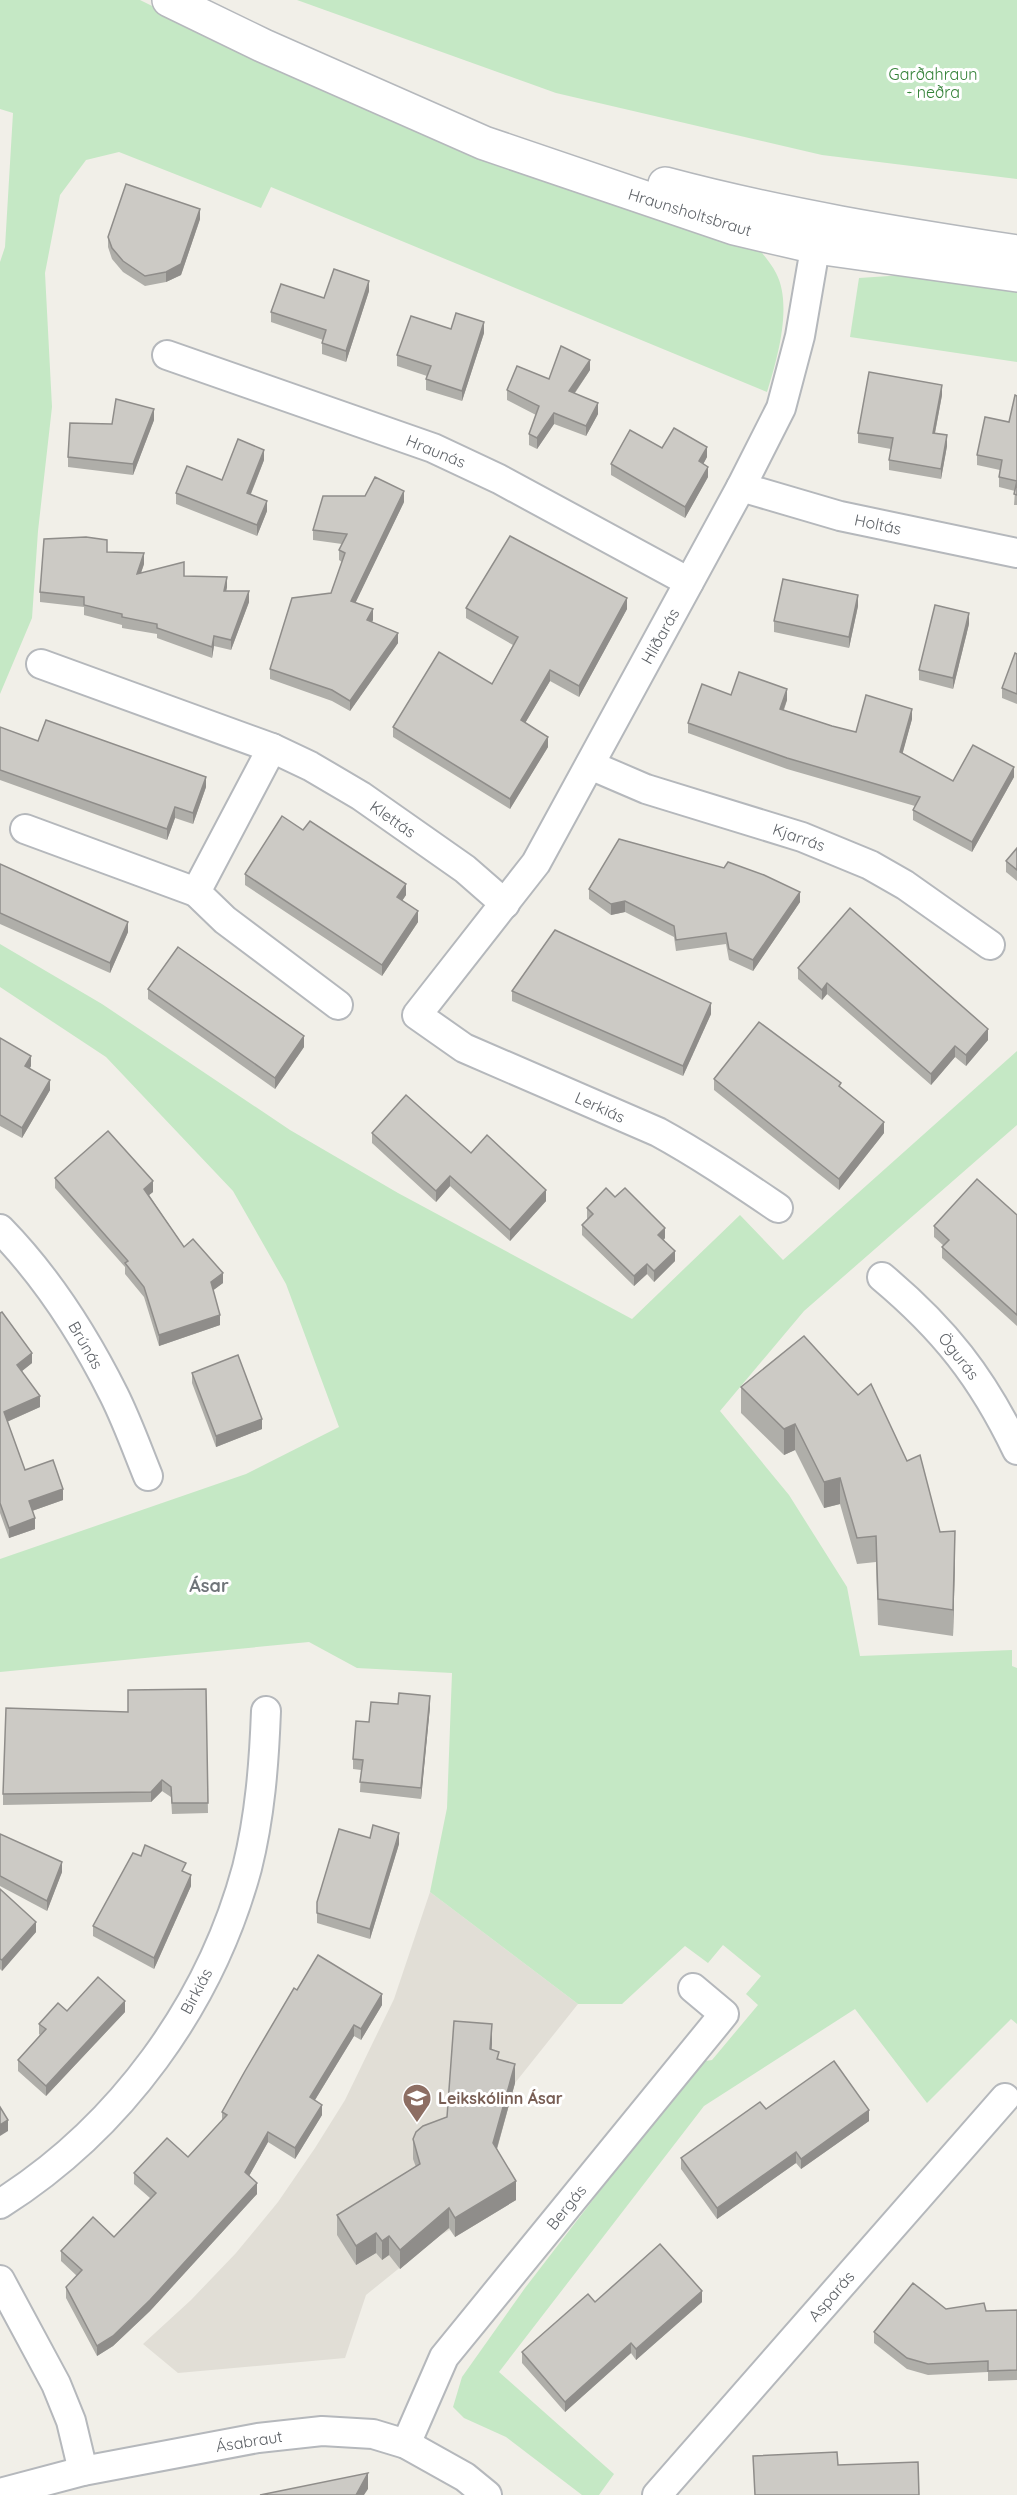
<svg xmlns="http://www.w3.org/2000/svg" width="1017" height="2495" font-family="Quicksand,sans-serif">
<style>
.education{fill:#e1ded6}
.green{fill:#c5e8c5}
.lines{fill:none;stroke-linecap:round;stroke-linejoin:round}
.minor-casing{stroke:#b5b8bc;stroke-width:32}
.tertiary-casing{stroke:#b5b8bc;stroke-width:36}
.minor{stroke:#fff;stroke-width:28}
.tertiary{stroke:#fff;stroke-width:33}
.wall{fill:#afaea9}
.shaded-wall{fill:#8f8d8a}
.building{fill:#cccac5;stroke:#8f8d8a;stroke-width:1.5}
.labels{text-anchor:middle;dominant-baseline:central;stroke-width:6;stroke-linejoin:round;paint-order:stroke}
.park-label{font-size:16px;fill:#348238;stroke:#fff}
.street-label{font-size:16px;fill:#5f6368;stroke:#fff}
.education-label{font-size:16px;font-weight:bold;fill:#785e54;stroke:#fff;text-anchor:start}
.neighbourhood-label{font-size:18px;font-weight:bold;fill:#70757a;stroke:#fff}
</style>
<rect width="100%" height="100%" fill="#f1efe8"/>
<path class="education" d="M430,1892L578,2004L515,2083L491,2172L501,2176L516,2200L455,2237L450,2230L439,2236L366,2295L345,2358L178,2373L143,2344L191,2300L236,2253L278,2202L315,2148L345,2100L394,1999Z"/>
<g class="green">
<path d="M0,0H140L320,89L760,250C765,257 772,265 776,273C793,305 777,360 767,392L271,187L261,208L119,152L86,160L60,195L45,273L52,407L38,531L32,618L0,694V262L5,247L13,113L0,109Z"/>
<path d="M297,0H1017V179L822,155L556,93Z"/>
<path d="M904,275L1017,288V362L850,337L859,278Z"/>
<path d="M0,944L102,1004L290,1130L398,1193L632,1319L740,1215L783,1260L1017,1051V1125L804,1311L720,1411L789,1495L847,1587L860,1656L1012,1650V1666L1017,1668V2024L1011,2019L927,2103L855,2009L704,2106L499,2372L614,2474L599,2495H582L506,2437L464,2418L453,2407L462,2377L525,2288L699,2062L712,2060L758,2005L746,1994L761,1976L723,1945L708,1963L685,1946L622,2004H578L430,1892L447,1808L452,1673L357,1668L309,1642L0,1672V1559L246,1474L339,1427L286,1284L233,1191L106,1057L0,987Z"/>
</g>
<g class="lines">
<g class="minor-casing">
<g id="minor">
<path d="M167,355L433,448L499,479L689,582"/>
<path d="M741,487L840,516L1017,553"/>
<path d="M41,664L272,748L310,766L361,796L465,869L505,904"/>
<path d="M272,748L196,892L225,920L338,1005"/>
<path d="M590,765L646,789L802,837L870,865L905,885L990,945"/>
<path d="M25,829L196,892"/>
<path d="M778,1208C738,1181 700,1155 658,1132L464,1048L417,1015L536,863L741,487L781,408L800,336L819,225"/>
<path d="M0,1229C47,1277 84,1335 114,1395C127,1421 137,1449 148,1476"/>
<path d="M882,1277C944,1329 982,1377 1017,1450"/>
<path d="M0,2204C120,2128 210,2005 247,1868C260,1816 264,1764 266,1711"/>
<path d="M0,2280L56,2384L71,2421L83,2471"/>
<path d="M406,2444L444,2357L724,2014L693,1988"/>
<path d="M0,2493L83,2471L258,2438L322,2431L373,2434L406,2444L465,2477L487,2495"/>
<path d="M657,2495L1005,2098"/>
</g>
</g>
<g class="tertiary-casing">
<g id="tertiary">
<path d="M169,0L264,46L484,143L734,228L816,247L1017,275"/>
<path d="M665,184C781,215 899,234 1017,252"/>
</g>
</g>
<use href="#minor" class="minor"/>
<use href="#tertiary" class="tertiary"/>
</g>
<g class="wall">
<path d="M200,219L181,275L166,282L145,286L123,272L112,259L108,247V237Z"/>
<path d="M369,291L346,362L322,354V343L323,340L271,322V312L324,298Z"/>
<path d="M451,329L484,333L462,401L426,390V379L427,376L397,366V355Z"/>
<path d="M590,370L575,393L598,414L586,436L554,424L537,449L529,445V434L536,415L507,400V390L549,379Z"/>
<path d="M942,395L935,433L947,446L941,479L889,470V460L891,449L858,443V433Z"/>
<path d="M1017,396V505H1014L1015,491L999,487V477L1000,470L977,465V455L1009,422Z"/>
<path d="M154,420L133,475L68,467V457L112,424Z"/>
<path d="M662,448L707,457L703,464L708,477L685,518L611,475V464Z"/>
<path d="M264,460L251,494L267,511L257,536L176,504V493L222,480Z"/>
<path d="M404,502L355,603L373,620L372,622L398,643L350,711L332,701L270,679V669L331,593L342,562L339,560V550L342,544L313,540V530Z"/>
<path d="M107,552L144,564L141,573L184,576L227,587L226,591L249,602L231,650L214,646L212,658L157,638V634L122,628V625L84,615V607L40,602V592Z"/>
<path d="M858,606L849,648L774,632V621Z"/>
<path d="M466,608L627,609L579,697L550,681L525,723L548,747L510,809L393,737V727L492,684L513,645L466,618Z"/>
<path d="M969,624L953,689L919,680V670Z"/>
<path d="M1017,654V704L1002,698V688Z"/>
<path d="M731,695L787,700L784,710L832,726L856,732L912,719L902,754L953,781L1014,777L972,852L913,820V810L915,806L787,769L688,733V723Z"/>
<path d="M0,727L38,741L206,787L193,824L175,818L167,840L0,780Z"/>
<path d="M1017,848V881L1006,872V861Z"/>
<path d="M0,864L128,932L110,973L0,924Z"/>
<path d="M245,874L406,895L402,901L418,922L382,976L245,885Z"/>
<path d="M589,889L800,902L753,971L729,960L726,944L676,951L674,937L625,912L611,915L589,899Z"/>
<path d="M798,968L988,1040L966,1066L955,1057L931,1085L827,994L822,1000L798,979Z"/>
<path d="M148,989L304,1047L275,1089L148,999Z"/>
<path d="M512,991L711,1014L683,1076L512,1001Z"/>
<path d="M0,1038L31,1066L30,1068L50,1090L22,1138L0,1126Z"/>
<path d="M714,1079L884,1133L839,1190L714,1090Z"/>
<path d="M372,1133L471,1153L546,1201L510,1241L450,1186L436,1202L372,1143Z"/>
<path d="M55,1178L153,1192L149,1195L184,1247L223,1283L213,1290L220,1325L159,1346L144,1297L125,1274V1267L55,1188Z"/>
<path d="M615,1197L665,1238L664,1240L675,1261L654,1282L647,1274L634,1286L582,1235V1225L587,1219V1208Z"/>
<path d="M1017,1215V1326L942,1258V1247L944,1246L934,1237V1226Z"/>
<path d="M0,1313L32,1363L22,1371L40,1407L7,1422L25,1470L63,1500L32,1511L35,1529L9,1538L0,1513Z"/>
<path d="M804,1336L940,1532L955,1557L953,1636L878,1625L876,1562L857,1564L840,1504L824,1508L795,1450L784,1455L741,1413V1387Z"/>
<path d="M192,1373L262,1429L216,1447L192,1383Z"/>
<path d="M206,1689L208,1813L172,1814L171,1797L162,1791L151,1802L3,1805V1794L128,1712Z"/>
<path d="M430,1707L421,1799L360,1792L361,1770L353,1769V1759L369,1722Z"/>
<path d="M0,1834L62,1872L47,1911L0,1886Z"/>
<path d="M370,1838L399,1844L370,1939L317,1923V1902Z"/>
<path d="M186,1872L191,1886L154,1969L93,1936V1926Z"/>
<path d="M0,1889L36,1932L2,1971L0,1969Z"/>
<path d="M297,1990L382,2005L361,2040L354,2036L315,2100L322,2115L295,2159L268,2142L249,2176L257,2194L150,2311L113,2346L97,2356L66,2298V2287L77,2276L61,2261V2251L114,2237L150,2198L134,2184V2173L188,2157L222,2121V2112Z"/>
<path d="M125,2012L46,2096L18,2071V2060L40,2035L39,2034V2024Z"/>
<path d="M492,2044L491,2050L499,2059L515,2083L497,2149L516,2200L455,2237L449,2228L400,2269L389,2255L382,2260L376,2253L356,2265L337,2235V2215L416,2167L413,2159V2139L447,2117Z"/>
<path d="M766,2109L869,2121L801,2169L796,2163L717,2219L681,2169V2158Z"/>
<path d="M595,2302H702L636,2360L631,2353L565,2412L522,2363V2352Z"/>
<path d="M946,2309L986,2311L1017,2310V2380L988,2381V2372L928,2375L907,2369L874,2343V2332Z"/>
</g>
<g class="shaded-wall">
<path d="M200,209V219L181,275L166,282V272Z"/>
<path d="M369,281V291L346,362V351Z"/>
<path d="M484,322V333L462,401V391Z"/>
<path d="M590,360V370L569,401V391Z"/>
<path d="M942,385V395L933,443V433Z"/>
<path d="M598,403V414L586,436V426Z"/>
<path d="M154,409V420L133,475V464Z"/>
<path d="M554,413V424L537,449V438Z"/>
<path d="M947,435V446L941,479V469Z"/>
<path d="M707,447V457L699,472V461Z"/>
<path d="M264,450V460L247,503V493Z"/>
<path d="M708,467V477L685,518V507Z"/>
<path d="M404,491V502L351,612V601Z"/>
<path d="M267,501V511L257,536V525Z"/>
<path d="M144,553V564L137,584V574Z"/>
<path d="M227,577V587L224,601V591Z"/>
<path d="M249,591V602L231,650V640Z"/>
<path d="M858,595V606L849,648V637Z"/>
<path d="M627,598V609L579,697V686Z"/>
<path d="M373,609V620L367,630V620Z"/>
<path d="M969,613V624L953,689V678Z"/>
<path d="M398,633V643L350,711V701Z"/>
<path d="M214,636V646L212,658V647Z"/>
<path d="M550,670V681L521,730V720Z"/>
<path d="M787,689V700L780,719V709Z"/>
<path d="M912,709V719L900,763V752Z"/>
<path d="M548,737V747L510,809V799Z"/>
<path d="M1014,767V777L972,852V842Z"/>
<path d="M206,777V787L193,824V813Z"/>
<path d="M175,807V818L167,840V829Z"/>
<path d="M406,884V895L397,908V897Z"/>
<path d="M800,892V902L753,971V960Z"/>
<path d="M625,901V912L611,915V904Z"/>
<path d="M418,911V922L382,976V965Z"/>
<path d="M128,922V932L110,973V963Z"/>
<path d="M827,983V994L822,1000V990Z"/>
<path d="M711,1003V1014L683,1076V1066Z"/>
<path d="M988,1029V1040L966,1066V1055Z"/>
<path d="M304,1036V1047L275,1089V1078Z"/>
<path d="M955,1046V1057L931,1085V1074Z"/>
<path d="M31,1056V1066L25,1076V1066Z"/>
<path d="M50,1080V1090L22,1138V1128Z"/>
<path d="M884,1122V1133L839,1190V1179Z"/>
<path d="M450,1176V1186L436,1202V1191Z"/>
<path d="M153,1181V1192L144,1199V1189Z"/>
<path d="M546,1190V1201L510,1241V1230Z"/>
<path d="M665,1228V1238L658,1245V1235Z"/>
<path d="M675,1251V1261L654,1282V1271Z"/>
<path d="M647,1264V1274L634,1286V1276Z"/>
<path d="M223,1273V1283L211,1292V1282Z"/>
<path d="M220,1315V1325L159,1346V1335Z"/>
<path d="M32,1353V1363L17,1375V1365Z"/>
<path d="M40,1396V1407L4,1423V1412Z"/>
<path d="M262,1419V1429L216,1447V1436Z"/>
<path d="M795,1424V1450L784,1455V1429Z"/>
<path d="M840,1478V1504L824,1508V1482Z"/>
<path d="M63,1489V1500L29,1512V1501Z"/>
<path d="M35,1518V1529L9,1538V1528Z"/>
<path d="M955,1531V1557L953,1636V1610Z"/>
<path d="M430,1696V1707L421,1799V1788Z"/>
<path d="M162,1780V1791L151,1802V1792Z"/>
<path d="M399,1833V1844L370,1939V1929Z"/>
<path d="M62,1862V1872L47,1911V1901Z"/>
<path d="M191,1875V1886L154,1969V1958Z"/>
<path d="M36,1922V1932L2,1971V1960Z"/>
<path d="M382,1994V2005L361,2040V2029Z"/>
<path d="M125,2001V2012L46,2096V2086Z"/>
<path d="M492,2024V2044L490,2069V2049Z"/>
<path d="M354,2025V2036L310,2108V2097Z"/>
<path d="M515,2064V2083L493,2162V2143Z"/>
<path d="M322,2105V2115L295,2159V2148Z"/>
<path d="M869,2110V2121L801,2169V2159Z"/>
<path d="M8,2120V2131L0,2136V2125Z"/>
<path d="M268,2132V2142L245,2183V2172Z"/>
<path d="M796,2152V2163L717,2219V2208Z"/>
<path d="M516,2181V2200L455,2237V2218Z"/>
<path d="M257,2183V2194L150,2311L113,2346L97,2356V2346Z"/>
<path d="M449,2208V2228L400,2269V2250Z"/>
<path d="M376,2233V2253L356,2265V2246Z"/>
<path d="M389,2236V2255L382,2260V2241Z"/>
<path d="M702,2291V2302L636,2360V2349Z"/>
<path d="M631,2343V2353L565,2412V2402Z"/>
<path d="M368,2473V2489L364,2495H356Z"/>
</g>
<g class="building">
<path d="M126,184L200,209L181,264L166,272L145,276L123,261L112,248L108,237Z"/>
<path d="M334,269L369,281L346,351L322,343L326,330L271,312L281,284L324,298Z"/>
<path d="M456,313L484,322L462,391L426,379L431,366L397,355L411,316L451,329Z"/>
<path d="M561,346L590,360L569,391L598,403L586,426L554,413L537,438L529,434L539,406L507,390L517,366L549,379Z"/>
<path d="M869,372L942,385L933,433L947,435L941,469L889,460L893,438L858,433Z"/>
<path d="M1015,395L1017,396V495L1014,494L1017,481L999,477L1002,460L977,455L985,417L1009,422Z"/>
<path d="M116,399L154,409L133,464L68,457L70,423L112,424Z"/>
<path d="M674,428L707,447L699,461L708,467L685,507L611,464L630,430L662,448Z"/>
<path d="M238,439L264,450L247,493L267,501L257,525L176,493L187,466L222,480Z"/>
<path d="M375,477L404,491L351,601L373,609L367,620L398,633L350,701L332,690L270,669L292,598L331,593L345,553L339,550L347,534L313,530L323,496H365Z"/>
<path d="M510,536L627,598L579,686L550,670L521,720L548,737L510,799L393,727L439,652L492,684L518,637L466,608Z"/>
<path d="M86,537L107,540V552L144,553L137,574L184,562V576L227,577L224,591H249L231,640L214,636L212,647L157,628V624L122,617V614L84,605V597L40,592L44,539Z"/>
<path d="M783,579L858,595L849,637L774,621Z"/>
<path d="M935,605L969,613L953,678L919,670Z"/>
<path d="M1015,653L1017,654V694L1002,688Z"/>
<path d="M739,672L787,689L780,709L832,726L856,732L866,695L912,709L900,752L953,781L973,745L1014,767L972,842L913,810L920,797L787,758L688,723L702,684L731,695Z"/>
<path d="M46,720L206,777L193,813L175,807L167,829L0,770V727L38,741Z"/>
<path d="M282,816L303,830L310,821L406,884L397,897L418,911L382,965L245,874Z"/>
<path d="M619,839L724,868L728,862L764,875L800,892L753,960L729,949L726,933L676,940L674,926L625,901L611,904L589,889Z"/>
<path d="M1017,848V870L1006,861Z"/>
<path d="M0,864L128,922L110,963L0,913Z"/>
<path d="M850,908L988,1029L966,1055L955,1046L931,1074L827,983L822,990L798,968Z"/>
<path d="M555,930L711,1003L683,1066L512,991Z"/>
<path d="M178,947L304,1036L275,1078L148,989Z"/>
<path d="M759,1022L841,1083L839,1086L884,1122L839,1179L714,1079Z"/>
<path d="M0,1038L31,1056L25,1066L50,1080L22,1128L0,1115Z"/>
<path d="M406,1095L471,1153L487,1135L546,1190L510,1230L450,1176L436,1191L372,1133Z"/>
<path d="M108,1131L153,1181L144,1189L184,1247L193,1239L223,1273L211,1282L220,1315L159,1335L144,1287L125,1263L128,1261L55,1178Z"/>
<path d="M977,1179L1017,1215V1315L942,1247L949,1240L934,1226Z"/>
<path d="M606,1188L615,1197L625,1188L665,1228L658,1235L675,1251L654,1271L647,1264L634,1276L582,1225L593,1214L587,1208Z"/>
<path d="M2,1312L32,1353L17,1365L40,1396L4,1412L25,1470L53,1460L63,1489L29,1501L35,1518L9,1528L0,1503V1313Z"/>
<path d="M804,1336L858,1395L871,1384L907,1461L920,1455L940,1532L955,1531L953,1610L878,1599L876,1536L857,1538L840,1478L824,1482L795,1424L784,1429L741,1387Z"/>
<path d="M238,1355L262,1419L216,1436L192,1373Z"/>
<path d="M206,1689L208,1803H172L171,1787L162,1780L151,1792L3,1794L6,1708L128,1712V1690Z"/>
<path d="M399,1693L430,1696L421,1788L360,1782L363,1760L353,1759L356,1721L369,1722L371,1702L398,1704Z"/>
<path d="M373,1825L399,1833L370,1929L317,1913V1902L339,1829L370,1838Z"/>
<path d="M0,1834L62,1862L47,1901L0,1876Z"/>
<path d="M145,1845L186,1863L182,1871L191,1875L154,1958L93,1926L133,1853L141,1856Z"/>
<path d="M0,1889L36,1922L2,1960L0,1959Z"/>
<path d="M318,1955L382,1994L361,2029L354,2025L310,2097L322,2105L295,2148L268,2132L245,2172L257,2183L150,2300L113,2336L97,2346L66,2287L82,2270L61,2251L93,2217L114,2237L156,2193L134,2173L167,2138L188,2157L227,2115L222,2112L245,2071L294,1988L297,1990Z"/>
<path d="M98,1977L125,2001L46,2086L18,2060L46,2029L39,2024L58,2003L67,2011Z"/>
<path d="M454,2021L492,2024L490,2049L499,2052L497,2059L515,2064L493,2143L516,2181L455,2218L449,2208L400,2250L389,2236L382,2241L376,2233L356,2246L337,2215L420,2164L413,2139L416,2132L423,2126L447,2117Z"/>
<path d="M834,2061L869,2110L801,2159L796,2152L717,2208L681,2158L760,2102L766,2109Z"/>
<path d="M0,2107L8,2120L0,2125Z"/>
<path d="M660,2244L702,2291L636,2349L631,2343L565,2402L522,2352L588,2294L595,2302Z"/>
<path d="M913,2283L946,2309L984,2303L986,2311L1017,2310V2370L988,2371V2361L928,2364L907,2358L874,2332Z"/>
<path d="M837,2452L838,2465L918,2462L919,2495H755L753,2456Z"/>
<path d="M368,2473L356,2495H260Z"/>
</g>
<defs>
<g id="school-pin" transform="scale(1.5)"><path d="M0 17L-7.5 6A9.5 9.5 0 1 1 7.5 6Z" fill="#8d6e63" stroke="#fff"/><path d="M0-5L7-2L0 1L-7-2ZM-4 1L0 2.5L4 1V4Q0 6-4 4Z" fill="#fff"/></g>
</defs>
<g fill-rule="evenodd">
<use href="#school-pin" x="417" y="2098"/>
</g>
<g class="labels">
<g class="park-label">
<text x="933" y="74">Garðahraun<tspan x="933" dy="18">- neðra</tspan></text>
</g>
<g class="street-label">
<text transform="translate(690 212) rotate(17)">Hraunsholtsbraut</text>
<text transform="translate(436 451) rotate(22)">Hraunás</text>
<text transform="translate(878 524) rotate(12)">Holtás</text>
<text transform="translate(660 636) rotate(-61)">Hlíðarás</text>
<text transform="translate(393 819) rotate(35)">Klettás</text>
<text transform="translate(799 837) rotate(19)">Kjarrás</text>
<text transform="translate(600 1107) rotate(24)">Lerkiás</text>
<text transform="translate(86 1345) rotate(60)">Brúnás</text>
<text transform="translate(959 1356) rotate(52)">Ögurás</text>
<text transform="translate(196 1991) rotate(-62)">Birkiás</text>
<text transform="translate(566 2207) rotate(-51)">Bergás</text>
<text transform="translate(831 2296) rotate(-49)">Asparás</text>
<text transform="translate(249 2441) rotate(-9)">Ásabraut</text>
</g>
<g class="education-label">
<text x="438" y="2098">Leikskólinn Ásar</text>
</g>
<g class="neighbourhood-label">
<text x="209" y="1585">Ásar</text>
</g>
</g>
</svg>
